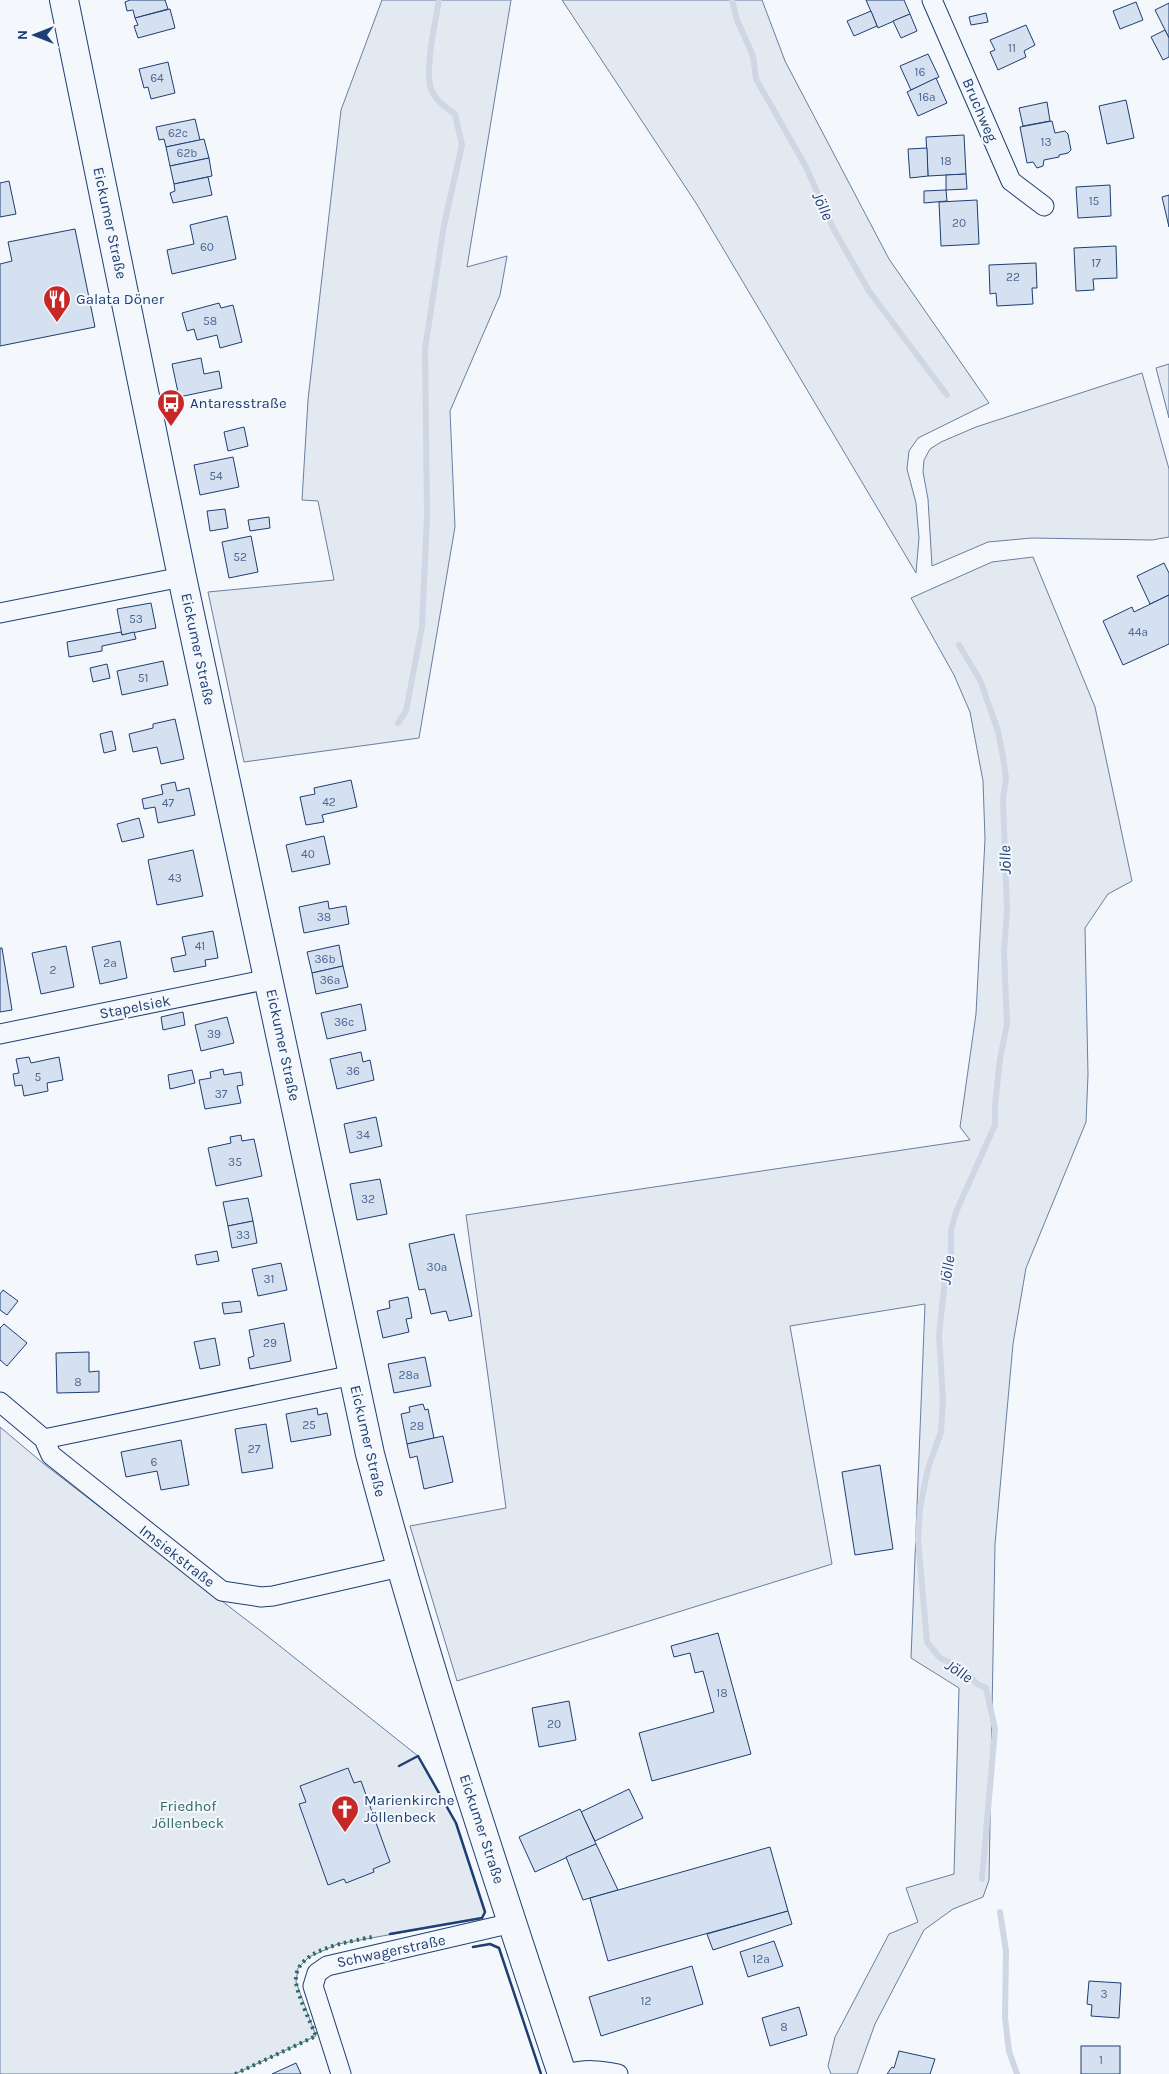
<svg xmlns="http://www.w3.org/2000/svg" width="1169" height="2074" font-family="Karla,sans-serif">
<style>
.green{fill:#e3e9f0;stroke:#687fa3}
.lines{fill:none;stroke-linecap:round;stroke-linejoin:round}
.stream{stroke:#cfd7e4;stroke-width:6}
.building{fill:#d5e0f0;stroke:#1d3f73}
.minor-casing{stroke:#1d3f73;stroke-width:21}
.secondary-casing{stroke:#1d3f73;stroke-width:30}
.minor{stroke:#f4f7fb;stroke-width:19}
.secondary{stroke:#f4f7fb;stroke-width:28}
.hedge{stroke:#2c6c60;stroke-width:4;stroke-dasharray:2.5 4;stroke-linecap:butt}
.wall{stroke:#1d3f73;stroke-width:2.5}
.labels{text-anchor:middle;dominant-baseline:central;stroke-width:4;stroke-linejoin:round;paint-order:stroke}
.number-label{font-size:12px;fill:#4b6792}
.street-label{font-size:15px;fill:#1d3f73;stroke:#f4f7fb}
.poi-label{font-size:15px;fill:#1d3f73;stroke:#f4f7fb;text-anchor:start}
.park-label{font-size:15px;fill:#2c6c60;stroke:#f4f7fb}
.water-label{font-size:16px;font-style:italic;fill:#1d3f73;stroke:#f4f7fb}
</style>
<rect width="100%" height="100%" fill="#f4f7fb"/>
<g class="green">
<path d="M382,0H511L467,267L507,256L500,295L450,411L455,527L419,738L244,762L208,592L334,580L318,501L302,500L308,400L341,110Z"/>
<path d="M562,0H762L785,61L889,259L989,403L918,438L909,451L907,469L916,503L919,538L916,573L696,203Z"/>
<path d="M1169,364V418L1156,368Z"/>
<path d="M1142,373L1169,469V537L1152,540L1032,538L988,542L932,566L928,499L923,472L924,460L930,449L941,442L976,427Z"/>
<path d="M1033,557L1095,707L1132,881L1108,894L1085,928L1088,1075L1086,1122L1026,1268L1013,1344L995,1544L989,1880L983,1897L953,1909L924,1930L875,2024L857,2074H831L828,2066L835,2037L889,1934L918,1922L906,1888L954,1874L959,1688L911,1658L925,1304L790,1326L832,1564L457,1681L410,1526L506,1508L466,1215L970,1140L960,1127L976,1014L985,839L983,781L970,712L954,675L911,598L992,562Z"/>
<path d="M0,1427L44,1464L266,1635L418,1756L456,1823L485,1912L482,1918L338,1944L309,1957L298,1968L296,1982L316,2036L235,2074H0Z"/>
</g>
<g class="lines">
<g class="stream">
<path d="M732,0L737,20L753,56L756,79L805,165L833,228L869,291L947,395"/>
<path d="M959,645L980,680L998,731L1003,757L1006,778L1003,798L1007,910L1004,952L1007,1024L1000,1059L995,1105V1125L956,1212L951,1230V1256L945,1279L939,1335L943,1400L941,1432L928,1468L920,1508L918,1539L927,1642L940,1658L953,1664L969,1675L977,1684L986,1688L995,1729L982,1879"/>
<path d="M398,723L406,711L422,627L427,516L425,349L444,225L462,145L455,114C445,107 433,99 430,85C426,64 435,23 439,0"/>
<path d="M1000,1912L1006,1951L1005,2018L1009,2051L1017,2074"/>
</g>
</g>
<g class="building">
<path d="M130,0H165L168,9L135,18L133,10L127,11L125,2Z"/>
<path d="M866,0H904L910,14L878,28Z"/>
<path d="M1136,2L1143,20L1120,29L1113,11Z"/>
<path d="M1169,3V38L1155,10Z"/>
<path d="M170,9L175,28L138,38L134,26L138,25L135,18Z"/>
<path d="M871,11L877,26L854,36L847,21Z"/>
<path d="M986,13L988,22L971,25L969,17Z"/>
<path d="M910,14L917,31L901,38L893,21Z"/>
<path d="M1026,25L1035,45L1024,51L1026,57L998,70L990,52L995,50L990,40Z"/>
<path d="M1165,30L1169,38V57L1163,60L1151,37Z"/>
<path d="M928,54L939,77L911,90L900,66Z"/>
<path d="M168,62L175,93L151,99L148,87L144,88L139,69Z"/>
<path d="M936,78L947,103L918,116L907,92Z"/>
<path d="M1126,100L1134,138L1107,144L1099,106Z"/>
<path d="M1047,102L1050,121L1023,126L1019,108Z"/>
<path d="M195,119L200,140L166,147L164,139L159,140L156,127Z"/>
<path d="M1052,121L1055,133L1065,131L1068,134L1071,150L1068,153L1059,155V157L1044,160L1043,166L1037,168L1033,162L1027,163L1020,127Z"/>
<path d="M964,135L966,174L928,176L926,137Z"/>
<path d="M204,139L209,158L170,166L166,147Z"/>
<path d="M927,148L928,176L910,178L908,149Z"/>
<path d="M209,158L212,176L174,184L170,166Z"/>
<path d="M966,174L967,189L946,190V175Z"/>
<path d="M208,177L212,195L173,203L170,193L175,191L174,184Z"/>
<path d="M9,181L16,214L0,217V183Z"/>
<path d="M1110,185L1111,216L1078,218L1076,187Z"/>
<path d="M946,190L947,201L924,203V191Z"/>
<path d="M1169,195V227L1162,197Z"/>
<path d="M977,200L979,244L941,246L939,202Z"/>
<path d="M227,216L236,259L172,274L167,250L194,244L190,225Z"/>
<path d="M75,229L95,327L0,346V264L12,261L8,242Z"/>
<path d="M1116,246L1117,278L1093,279L1094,290L1076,291L1074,248Z"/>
<path d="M1036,263L1037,288H1032L1033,304L997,306L996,293L990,294L989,265Z"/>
<path d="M219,303L221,308L233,305L242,342L220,348L217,335L197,340L194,329L187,331L182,313Z"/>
<path d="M201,358L204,374L219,371L222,388L179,397L172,364Z"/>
<path d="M244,427L248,446L228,451L224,432Z"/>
<path d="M233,457L239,487L200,495L194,465Z"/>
<path d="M225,509L228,528L210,531L207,511Z"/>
<path d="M269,517L270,528L250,531L248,520Z"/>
<path d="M251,536L258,572L229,578L222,542Z"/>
<path d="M1164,563L1169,573V595L1150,604L1137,576Z"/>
<path d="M1169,595V644L1123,665L1103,621L1132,607L1134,612Z"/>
<path d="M151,603L156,628L122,635L117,609Z"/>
<path d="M121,632L122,635L134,632L136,639L102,646V651L69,657L67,642Z"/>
<path d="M163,661L168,685L122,695L117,671Z"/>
<path d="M107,664L110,678L93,682L90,668Z"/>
<path d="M175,719L184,759L161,764L157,747L133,752L129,734L153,728V724Z"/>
<path d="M112,731L116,750L104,753L100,734Z"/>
<path d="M351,780L357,807L322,815L324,822L306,825L300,797L315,794L314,788Z"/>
<path d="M175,782L177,791L189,788L195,815L158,823L155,807L144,809L142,799L163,794L161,785Z"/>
<path d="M139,818L144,837L122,842L117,824Z"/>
<path d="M324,836L330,864L292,872L286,845Z"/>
<path d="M193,850L203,896L157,905L148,860Z"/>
<path d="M328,901L329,909L346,906L349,924L304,933L299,907Z"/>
<path d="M213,931L218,958L205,960L206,966L174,972L171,958L186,955L182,937Z"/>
<path d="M120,941L127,978L100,984L92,947Z"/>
<path d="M339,945L343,966L312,973L307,952Z"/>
<path d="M66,946L74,987L41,994L32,953Z"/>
<path d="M0,948H2L12,1010L0,1012Z"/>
<path d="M343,966L348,987L316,994L312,973Z"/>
<path d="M361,1004L366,1030L327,1039L321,1013Z"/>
<path d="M183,1012L185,1025L163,1030L161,1017Z"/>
<path d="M227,1017L234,1043L201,1051L195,1025Z"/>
<path d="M361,1052L363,1062L370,1060L374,1080L337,1089L330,1059Z"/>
<path d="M29,1057L31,1063L59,1057L63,1080L47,1083L48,1091L24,1096L22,1085L15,1086L13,1074L19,1073L16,1059Z"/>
<path d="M223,1069L224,1075L241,1072L243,1085L237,1086L241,1103L205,1109L199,1080L211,1078L210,1072Z"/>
<path d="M192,1070L195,1083L170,1089L168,1075Z"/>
<path d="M376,1117L382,1146L350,1153L344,1124Z"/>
<path d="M241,1135L242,1141L254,1139L262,1176L216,1186L208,1148L231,1143L230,1137Z"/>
<path d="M380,1179L387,1214L357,1220L350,1184Z"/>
<path d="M248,1198L253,1221L228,1226L223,1202Z"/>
<path d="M253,1221L257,1243L232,1248L228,1226Z"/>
<path d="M454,1234L472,1316L449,1321L446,1311L431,1314L425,1289L419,1290L409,1244Z"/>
<path d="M217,1251L219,1261L197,1265L195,1255Z"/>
<path d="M281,1263L287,1290L258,1296L252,1269Z"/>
<path d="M3,1290L18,1301L7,1315L0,1310V1294Z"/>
<path d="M408,1297L412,1318L406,1319L409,1332L383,1338L377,1311L390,1308L389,1301Z"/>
<path d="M240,1301L242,1312L224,1314L222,1303Z"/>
<path d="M284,1323L291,1361L250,1369L248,1358L254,1356L249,1330Z"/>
<path d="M4,1324L27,1343L7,1366L0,1360V1328Z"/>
<path d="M215,1338L220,1365L200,1369L194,1342Z"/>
<path d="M89,1352V1372L99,1371V1392L57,1393L56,1353Z"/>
<path d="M425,1357L431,1386L394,1393L388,1364Z"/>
<path d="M423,1404L425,1410L428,1409L434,1438L407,1444L401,1414L410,1412L409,1407Z"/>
<path d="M317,1408L318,1415L327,1413L331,1435L291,1442L286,1414Z"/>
<path d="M266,1424L273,1468L242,1473L235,1429Z"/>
<path d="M443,1436L453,1482L424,1489L417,1456L410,1458L407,1444Z"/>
<path d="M181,1440L189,1485L161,1490L157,1471L126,1477L121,1452Z"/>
<path d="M880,1465L893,1549L855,1555L842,1472Z"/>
<path d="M718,1633L751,1754L652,1781L639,1733L714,1712L703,1671L695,1673L690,1653L674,1657L671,1646Z"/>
<path d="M569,1701L576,1740L539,1747L532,1708Z"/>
<path d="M348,1768L354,1783L361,1781L390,1862L373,1869L374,1872L346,1883L344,1879L328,1885L299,1804L306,1802L300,1786Z"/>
<path d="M629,1789L643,1818L595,1841L581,1812Z"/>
<path d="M580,1809L596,1844L535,1872L519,1837Z"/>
<path d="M596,1844L618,1890L583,1900L566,1857Z"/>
<path d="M770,1847L788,1911L608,1961L590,1898Z"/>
<path d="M788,1911L792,1924L713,1950L707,1934Z"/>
<path d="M774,1941L783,1966L748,1977L740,1952Z"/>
<path d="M692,1966L703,2004L601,2036L589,1997Z"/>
<path d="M1089,1981L1121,1983L1119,2018L1091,2016L1092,2005L1087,2004Z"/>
<path d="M799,2007L807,2035L770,2046L762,2018Z"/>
<rect x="1081" y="2046" width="39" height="28"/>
<path d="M899,2051L935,2059L930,2074H887L892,2067L894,2068Z"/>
<path d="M296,2063L301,2074H272Z"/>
</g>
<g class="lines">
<g class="minor-casing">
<g id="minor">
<path d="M932,0L1011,181L1044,206"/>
<path d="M0,613L182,577"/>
<path d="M0,1034L269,979"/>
<path d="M0,1402L44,1439L51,1455L222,1591L261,1597L273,1596L400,1567"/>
<path d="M44,1439L353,1375"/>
<path d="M341,2074L313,1986L317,1973L327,1966L512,1923"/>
<path d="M567,2074C585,2069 599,2070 618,2074"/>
</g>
</g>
<g class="secondary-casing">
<path id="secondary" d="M64,0L182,577L370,1454C425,1663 494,1868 562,2074"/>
</g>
<use href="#minor" class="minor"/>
<use href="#secondary" class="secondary"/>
<path class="hedge" d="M235,2074L316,2036C310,2021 298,1997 296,1982C293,1949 349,1942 372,1937"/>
<g class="wall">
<path d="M390,1934L482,1918L485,1912L456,1823L418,1756L399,1766"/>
<path d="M473,1947L490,1944L499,1948L541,2074"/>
</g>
</g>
<defs>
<g id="restaurant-pin" transform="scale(1.4375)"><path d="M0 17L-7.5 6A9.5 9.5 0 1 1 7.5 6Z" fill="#c62828" stroke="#f4f7fb"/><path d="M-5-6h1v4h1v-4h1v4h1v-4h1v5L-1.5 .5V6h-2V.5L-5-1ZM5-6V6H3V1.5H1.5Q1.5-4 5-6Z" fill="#fff"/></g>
<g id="bus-pin" transform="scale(1.4375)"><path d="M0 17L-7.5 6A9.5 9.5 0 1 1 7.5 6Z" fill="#c62828" stroke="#f4f7fb"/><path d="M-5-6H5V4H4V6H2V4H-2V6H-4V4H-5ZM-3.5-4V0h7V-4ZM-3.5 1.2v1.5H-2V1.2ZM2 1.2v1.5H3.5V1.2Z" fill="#fff"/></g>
<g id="church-pin" transform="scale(1.4375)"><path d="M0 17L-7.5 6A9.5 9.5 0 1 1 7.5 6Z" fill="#c62828" stroke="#f4f7fb"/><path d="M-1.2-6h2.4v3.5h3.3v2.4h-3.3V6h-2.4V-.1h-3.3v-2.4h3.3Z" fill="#fff"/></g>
</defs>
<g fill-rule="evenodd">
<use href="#restaurant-pin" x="57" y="299"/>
<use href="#bus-pin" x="171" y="403"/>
<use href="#church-pin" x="345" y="1809"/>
</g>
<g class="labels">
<g class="number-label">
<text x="1012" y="48">11</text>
<text x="920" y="72">16</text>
<text x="157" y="78">64</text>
<text x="927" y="97">16a</text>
<text x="178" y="133">62c</text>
<text x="1046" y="142">13</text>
<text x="187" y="153">62b</text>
<text x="946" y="161">18</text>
<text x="1094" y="201">15</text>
<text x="959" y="223">20</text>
<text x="207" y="247">60</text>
<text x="1096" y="263">17</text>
<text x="1013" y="277">22</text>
<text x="210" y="321">58</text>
<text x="216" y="476">54</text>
<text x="240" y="557">52</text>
<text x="136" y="619">53</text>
<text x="1138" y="632">44a</text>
<text x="143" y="678">51</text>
<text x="329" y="802">42</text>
<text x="168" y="803">47</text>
<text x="308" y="854">40</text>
<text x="175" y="878">43</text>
<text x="324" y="917">38</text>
<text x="200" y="946">41</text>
<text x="325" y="959">36b</text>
<text x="110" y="963">2a</text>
<text x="53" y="970">2</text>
<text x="330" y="980">36a</text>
<text x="344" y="1022">36c</text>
<text x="214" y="1034">39</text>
<text x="353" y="1071">36</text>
<text x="38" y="1077">5</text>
<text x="221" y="1094">37</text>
<text x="363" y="1135">34</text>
<text x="235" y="1162">35</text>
<text x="368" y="1199">32</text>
<text x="243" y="1235">33</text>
<text x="437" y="1267">30a</text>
<text x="269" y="1279">31</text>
<text x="270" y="1343">29</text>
<text x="409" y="1375">28a</text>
<text x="78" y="1382">8</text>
<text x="309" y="1425">25</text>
<text x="417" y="1426">28</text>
<text x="254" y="1449">27</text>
<text x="154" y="1462">6</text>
<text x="722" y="1693">18</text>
<text x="554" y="1724">20</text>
<text x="761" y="1959">12a</text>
<text x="1104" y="1994">3</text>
<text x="646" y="2001">12</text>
<text x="784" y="2027">8</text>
<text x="1101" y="2060">1</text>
</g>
<g class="street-label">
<text transform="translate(980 110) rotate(67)">Bruchweg</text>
<text transform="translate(110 223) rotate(78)">Eickumer Straße</text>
<text transform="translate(198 649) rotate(78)">Eickumer Straße</text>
<text transform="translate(135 1007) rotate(-11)">Stapelsiek</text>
<text transform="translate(283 1045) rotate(78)">Eickumer Straße</text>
<text transform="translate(368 1441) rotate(77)">Eickumer Straße</text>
<text transform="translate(177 1556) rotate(38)">Imsiekstraße</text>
<text transform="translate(482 1829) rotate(72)">Eickumer Straße</text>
<text transform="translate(391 1951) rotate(-12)">Schwagerstraße</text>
</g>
<g class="poi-label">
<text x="76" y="299">Galata Döner</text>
<text x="190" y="403">Antaresstraße</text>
<text x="364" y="1800">Marienkirche<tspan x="364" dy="17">Jöllenbeck</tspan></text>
</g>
<g class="park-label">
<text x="188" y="1806">Friedhof<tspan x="188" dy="17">Jöllenbeck</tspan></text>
</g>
<g class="water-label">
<text transform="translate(823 206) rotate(65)">Jölle</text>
<text transform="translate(1005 860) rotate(-91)">Jölle</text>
<text transform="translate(947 1270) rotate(-81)">Jölle</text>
<text transform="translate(959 1671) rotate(33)">Jölle</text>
</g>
</g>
<g transform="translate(35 35) rotate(270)" stroke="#f4f7fb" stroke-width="4" paint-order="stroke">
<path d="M0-4L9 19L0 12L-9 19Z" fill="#1d3f73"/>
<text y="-8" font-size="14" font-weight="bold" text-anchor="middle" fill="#1d3f73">N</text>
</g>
</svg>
